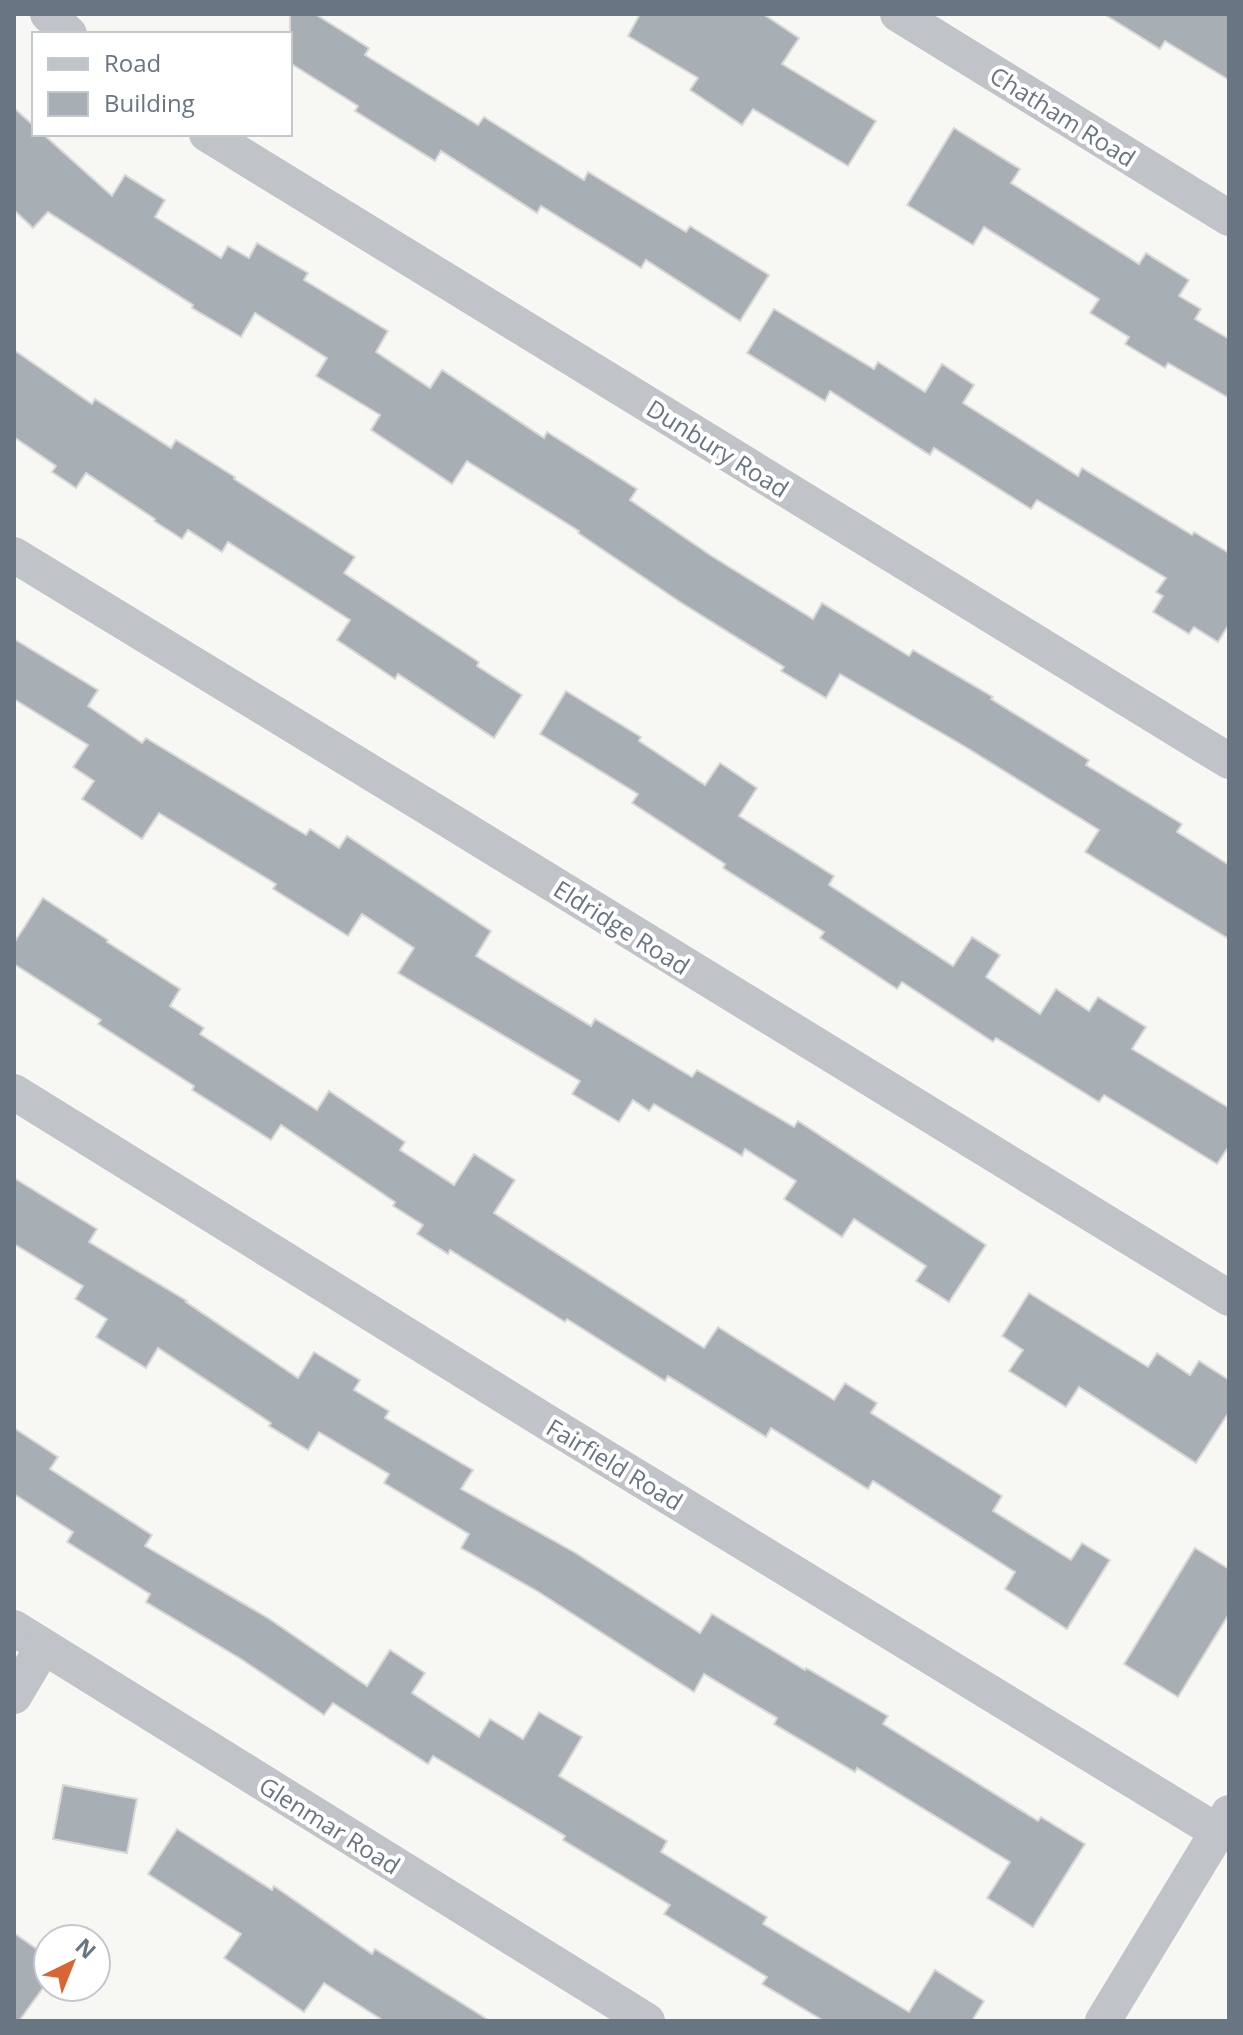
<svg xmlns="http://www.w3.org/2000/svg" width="1243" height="2035" font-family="'Open Sans',sans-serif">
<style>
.building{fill:#a8afb4;stroke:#d8d8d7;stroke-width:2}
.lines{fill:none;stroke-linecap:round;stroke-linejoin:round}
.street{stroke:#c0c3c7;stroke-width:36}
.labels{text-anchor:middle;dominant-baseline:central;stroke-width:8;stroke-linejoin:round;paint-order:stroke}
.street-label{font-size:24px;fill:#687583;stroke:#fff}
</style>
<rect width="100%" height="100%" fill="#f7f7f4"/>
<g class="building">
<path d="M290,14H315L369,48L365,55L478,125L484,117L584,180L588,172L686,232L690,226L769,275L740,321L646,260L641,268L541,206L537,213L441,151L435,161L355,111L358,106L290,63Z"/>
<path d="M640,14H763L799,38L782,64L876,121L848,166L753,109L742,125L690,90L698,78L628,36Z"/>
<path d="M1104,14H1229V80L1165,41L1160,49Z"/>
<path d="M14,108L34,126V134H43L112,196L125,175L165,200L155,217L221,258L228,246L249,258L257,243L308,273L304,280L388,331L376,352L430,388L442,370L544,438L547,432L637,489L630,500L710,555L813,619L822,603L909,656L913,650L993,697L991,699L1089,760L1086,765L1182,824L1177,832L1229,865V939L1085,852L1099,830L964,746L840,674L826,698L781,671L784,667L680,602L578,533L579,531L467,461L452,484L371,430L380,415L316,376L327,358L255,313L241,337L192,308L193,305L48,212L33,228L14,210Z"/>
<path d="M954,128L1020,169L1011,183L1139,264L1146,253L1189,280L1179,296L1201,309L1195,319L1229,339V398L1168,363L1165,368L1125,344L1129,337L1090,313L1099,299L984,227L973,245L907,205Z"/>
<path d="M774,309L874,369L878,362L925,392L942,364L974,385L963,403L1078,476L1082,468L1192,535L1194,532L1229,553V624L1218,642L1194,627L1189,634L1153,612L1163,596L1156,592L1166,578L1037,500L1031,509L934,448L930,455L830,391L825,401L747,353Z"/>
<path d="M14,350L92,404L95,399L171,448L176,440L235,477L234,479L355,557L344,573L479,662L477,666L522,695L494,738L398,674L395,679L337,640L350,620L228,542L222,552L188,530L182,539L154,521L155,519L86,473L76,488L52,472L56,466L14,437Z"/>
<path d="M14,639L98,690L88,706L142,743L146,738L306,835L310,829L339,848L347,836L491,931L476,956L591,1026L595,1019L692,1077L697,1070L794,1127L798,1121L986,1245L949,1302L916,1281L926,1266L854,1219L842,1237L784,1199L796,1181L745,1149L742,1156L654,1104L649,1111L633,1100L619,1122L572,1094L580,1081L398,973L414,948L362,914L348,936L273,889L276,884L159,813L142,839L82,799L94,781L73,767L88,745L14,699Z"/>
<path d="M566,691L641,737L639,741L705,785L720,763L757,788L739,816L834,876L829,885L953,966L972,937L1000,955L986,977L1040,1014L1056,989L1089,1011L1098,997L1146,1027L1132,1049L1229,1108V1146L1217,1164L1104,1095L1099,1102L996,1038L993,1042L902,982L897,989L820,938L824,932L723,868L725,864L632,803L638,794L540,734Z"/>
<path d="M43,898L108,940L107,942L180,989L170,1006L204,1028L200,1034L317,1110L329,1091L405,1142L400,1150L454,1185L474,1154L515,1180L494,1213L704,1348L718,1327L834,1400L845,1383L877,1403L871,1413L1002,1496L993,1511L1071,1560L1082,1543L1110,1560L1067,1629L1005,1589L1015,1572L873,1481L868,1489L771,1428L766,1437L668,1376L665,1381L567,1319L565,1322L450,1250L448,1254L417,1234L423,1225L393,1206L395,1202L281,1125L271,1140L192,1090L194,1086L98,1024L101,1020L14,964V943Z"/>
<path d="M14,1178L97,1229L89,1242L187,1301L186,1302L298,1378L314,1352L360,1380L354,1390L389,1411L385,1418L473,1470L461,1489L574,1552L700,1633L712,1614L805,1670L806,1668L888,1716L883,1724L1038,1821L1041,1817L1085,1844L1033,1927L987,1898L1010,1862L857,1768L855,1772L774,1724L777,1718L704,1674L694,1692L537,1591L461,1548L469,1534L384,1483L389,1474L319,1432L308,1450L269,1426L271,1423L158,1348L146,1368L96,1337L107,1319L75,1299L83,1286L14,1244Z"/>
<path d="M1029,1293L1148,1367L1157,1353L1190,1375L1199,1361L1229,1380V1412L1196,1463L1079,1387L1066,1407L1009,1371L1023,1350L1002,1336Z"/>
<path d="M14,1428L58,1457L50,1469L152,1535L145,1546L268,1618L367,1686L390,1650L425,1673L412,1693L479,1737L490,1719L523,1739L539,1712L582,1737L559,1776L667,1841L661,1852L767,1917L763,1924L909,2012L935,1970L984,2001L972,2021H824L762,1984L767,1977L664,1914L670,1905L563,1840L565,1836L433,1756L428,1764L333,1703L324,1715L241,1659L146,1602L150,1594L67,1542L73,1532L14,1494Z"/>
<path d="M1195,1548L1229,1569V1614L1178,1697L1124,1664Z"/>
<path d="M63,1785L137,1799L127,1853L53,1839Z"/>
<path d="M177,1829L272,1890L274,1886L372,1954L375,1949L490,2021H384L324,1983L304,2012L224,1958L241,1934L148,1874Z"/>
<path d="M14,1933L48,1957V1981L19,2021H14Z"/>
</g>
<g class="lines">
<g class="street">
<path d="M48,14L69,34"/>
<path d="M898,14L1229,218"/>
<path d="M207,134L1229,761"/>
<path d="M14,555C420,801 824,1051 1229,1298"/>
<path d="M14,1092L545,1421L1218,1832"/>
<path d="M14,1628L647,2021"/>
<path d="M14,1696L43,1647"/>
<path d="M1103,2021L1229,1813"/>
</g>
</g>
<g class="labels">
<g class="street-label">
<text transform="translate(1063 116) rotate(32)">Chatham Road</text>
<text transform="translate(718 448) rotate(32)">Dunbury Road</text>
<text transform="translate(622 927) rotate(32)">Eldridge Road</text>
<text transform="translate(615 1464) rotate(31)">Fairfield Road</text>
<text transform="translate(330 1825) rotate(32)">Glenmar Road</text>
</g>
</g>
<rect width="1243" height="2035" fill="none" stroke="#687583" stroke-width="32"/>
<rect x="32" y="32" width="260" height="104" fill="#ffffff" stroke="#c3c8cd" stroke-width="2"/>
<rect x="48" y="58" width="40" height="12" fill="#c0c3c7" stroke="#c3c8cd" stroke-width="2"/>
<text x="104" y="72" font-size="24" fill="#687583">Road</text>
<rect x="48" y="92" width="40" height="24" fill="#a8afb4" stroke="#c3c8cd" stroke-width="2"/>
<text x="104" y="112" font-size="24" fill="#687583">Building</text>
<g transform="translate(72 1963) rotate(43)"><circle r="38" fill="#ffffff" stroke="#c3c8cd" stroke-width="2"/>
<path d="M0-6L14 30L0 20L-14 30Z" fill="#d86533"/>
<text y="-12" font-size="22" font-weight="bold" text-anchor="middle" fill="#687583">N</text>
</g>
</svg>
